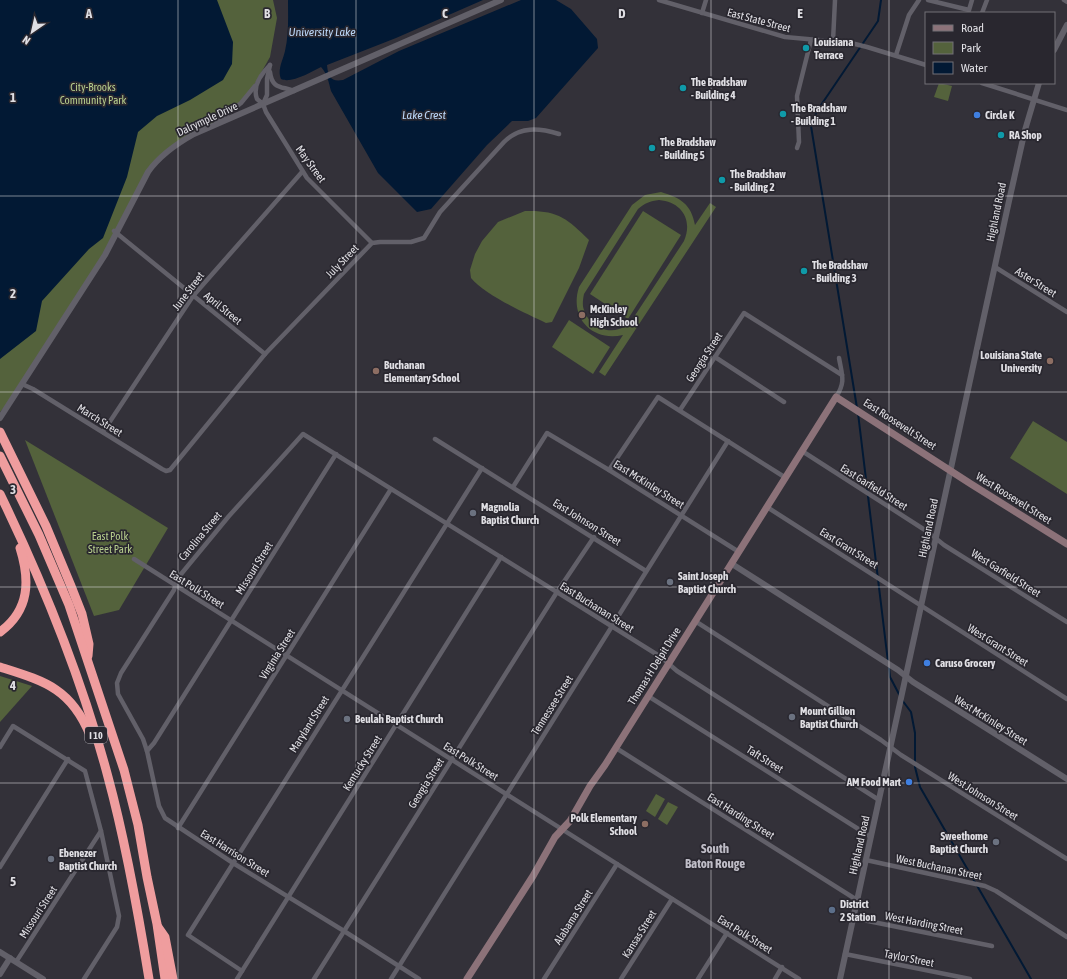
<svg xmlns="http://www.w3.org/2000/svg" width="1067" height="979" font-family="'Asap Condensed',sans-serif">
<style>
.green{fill:#54623c;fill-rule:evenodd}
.water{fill:#021934}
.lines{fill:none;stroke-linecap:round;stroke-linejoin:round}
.stream{stroke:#021934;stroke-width:2}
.minor{stroke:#626069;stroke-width:4.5}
.tertiary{stroke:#626069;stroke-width:6}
.secondary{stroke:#8c7279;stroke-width:7}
.motorway{stroke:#ef9d9e;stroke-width:9}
.grid{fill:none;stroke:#e0dfe4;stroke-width:1;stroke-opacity:0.55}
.culture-dot{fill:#0f9aa8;stroke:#29272f;stroke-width:1.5}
.shop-dot{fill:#3f7fe0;stroke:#29272f;stroke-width:1.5}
.education-dot{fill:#8d6e63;stroke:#29272f;stroke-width:1.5}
.worship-dot{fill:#6b7280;stroke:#29272f;stroke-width:1.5}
.service-dot{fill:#5c6f8a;stroke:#29272f;stroke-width:1.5}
.labels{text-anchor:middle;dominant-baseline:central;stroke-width:3.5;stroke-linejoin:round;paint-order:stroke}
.shield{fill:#29272f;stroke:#a9a8ae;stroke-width:1}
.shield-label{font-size:10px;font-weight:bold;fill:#e0dfe4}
.street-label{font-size:11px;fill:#e0dfe4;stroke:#29272f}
.poi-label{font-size:11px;font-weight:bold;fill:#e0dfe4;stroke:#29272f;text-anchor:start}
.park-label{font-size:11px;fill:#b7ce8d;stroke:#29272f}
.water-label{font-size:12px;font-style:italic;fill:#bbd7f8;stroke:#29272f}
.quarter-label{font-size:13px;font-weight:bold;fill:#bfbdc7;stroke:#29272f}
.grid-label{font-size:13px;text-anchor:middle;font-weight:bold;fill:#e0dfe4;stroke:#29272f;stroke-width:3.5;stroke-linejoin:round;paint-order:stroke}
</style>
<rect width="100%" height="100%" fill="#333139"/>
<g class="green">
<path d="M0,0H273L277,18L270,57L248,96L214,125L175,146L156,162L117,234L15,395L0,412Z"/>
<path d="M939,83L952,86L948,101L934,97Z"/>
<path d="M661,192C681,198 691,204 695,225L710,203L716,207L605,376L599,372L623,335C592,342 569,318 579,287L632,205L645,195ZM659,200C682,202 693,220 684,241L630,323C627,325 623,328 619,329C605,334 588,324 584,310C582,305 583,299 584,294L638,209C645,203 650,201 659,200Z"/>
<path d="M525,211C557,210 567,218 589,240L579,268L552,322L546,323C525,313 485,295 471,278L470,270L475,254L482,241L498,222Z"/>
<path d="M643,211L681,235L628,319L590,294Z"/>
<path d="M569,320L610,347L593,374L552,347Z"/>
<path d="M1033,421L1067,442V494L1010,458Z"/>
<path d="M25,440L168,528L119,610L94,616Z"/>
<path d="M0,676L32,686L0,722Z"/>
<path d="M656,794L665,799L655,817L646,811Z"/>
<path d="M668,802L678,807L667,825L658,819Z"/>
</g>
<g class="water">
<path d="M0,0H217L233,42L232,64L223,80L190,100L157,116L138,132L127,177L103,238L89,249L42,301L36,331L0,359Z"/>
<path d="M288,0H483L396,38L327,65C328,77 331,82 343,80L399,51L521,0H556L571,9L597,39L598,48L536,118L528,121H512L487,145L431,209L417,212L378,173L331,91C329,83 327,73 321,67C311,72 291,84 281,79C277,70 283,60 285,51C289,34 288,17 288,0Z"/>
</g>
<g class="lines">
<g class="stream">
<path d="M857,408L811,126L817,111L878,21L881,0"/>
<path d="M858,413L888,662"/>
<path d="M889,667L890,677L900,696"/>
<path d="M902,700L911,712L915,733V767L920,787L1031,979"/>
</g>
<g class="minor">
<path d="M659,0L785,37L851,43L867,47L926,65"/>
<path d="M928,0L969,10L972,0"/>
<path d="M1064,0L1067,2"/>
<path d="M702,13L706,0"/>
<path d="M982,13L987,0"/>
<path d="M833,41L835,0"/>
<path d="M896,55L909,15L919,0"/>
<path d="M270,65C261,74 252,86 257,99L263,104L266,112L307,178L372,243"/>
<path d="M270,72C272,90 283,86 294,91"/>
<path d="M982,83L1067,110"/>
<path d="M263,104L267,95V79L270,65"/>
<path d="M217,122L241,103L255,86"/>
<path d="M797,148L799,142L797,96L811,40"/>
<path d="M114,231L265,354"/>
<path d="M995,267L1067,312"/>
<path d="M715,357L784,402"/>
<path d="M22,384L33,389L162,469L166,471L170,470L265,354L372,243L380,242H411L424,238L440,212L504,142C520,126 539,128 559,134"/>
<path d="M836,397C846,382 842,375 839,358"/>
<path d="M680,410L744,313L842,375"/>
<path d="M103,432L193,296L302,172"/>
<path d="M435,439L646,571"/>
<path d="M802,451L928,532L944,545L1067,622"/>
<path d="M609,470L658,397L786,478"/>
<path d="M513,487L547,433L609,470L739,552"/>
<path d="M767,507L1067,699"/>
<path d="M134,559L799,979"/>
<path d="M695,621L881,740L901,755L1067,859"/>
<path d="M648,696L871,837"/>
<path d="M0,747L13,726L85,771L101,831L119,916L117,927L84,979"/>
<path d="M616,748L857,900"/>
<path d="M147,751L154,743L336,454"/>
<path d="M178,828L391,489"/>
<path d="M866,860L985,886L996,891L1067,937"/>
<path d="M0,867L68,759"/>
<path d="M853,918L992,946"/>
<path d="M845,954L970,979"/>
<path d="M16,962L101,831"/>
<path d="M242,971L188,935L482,468"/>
<path d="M237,979L501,557"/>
<path d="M314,979L557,592L594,537"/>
<path d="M391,979L728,441"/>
<path d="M419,979L344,931L233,863L165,818L159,806L147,751L143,739L118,694L117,683L121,673L174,590L177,579L229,516L303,434L661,657L677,671L879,800"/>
<path d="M544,979L617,864"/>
<path d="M621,979L672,899"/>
<path d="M698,979L727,933"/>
<path d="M775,979L782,967"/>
</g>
<g class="tertiary">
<path d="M1054,50L1067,25"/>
<path d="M0,418L105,255L148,172C160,155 176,144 194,134L501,0"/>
<path d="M732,564L898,670L913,682L1067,779"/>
<path d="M0,952L43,979"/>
<path d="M0,974L10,958"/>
<path d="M840,979L1009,201L1025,130L1039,83"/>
</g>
<path class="secondary" d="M467,979L533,876L555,837L570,821L590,786L605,765L836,397L971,484L1067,544"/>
<g class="motorway">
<path d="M0,432L46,526L71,586L82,614L89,644L88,656"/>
<path d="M0,456L39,535L69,605L124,770L138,825L147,877L157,924L165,979"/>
<path d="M0,494C44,585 82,679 108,777C126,843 138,911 149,979"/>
<path d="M0,632C30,610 30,580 20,548"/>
<path d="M0,667C44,681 71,688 90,735"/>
<path d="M158,927L165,937L173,979"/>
</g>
</g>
<path class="grid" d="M178,0V979M356,0V979M534,0V979M711,0V979M889,0V979M0,196H1067M0,392H1067M0,587H1067M0,783H1067"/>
<g class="culture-dot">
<circle cx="806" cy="48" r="4"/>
<circle cx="683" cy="88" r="4"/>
<circle cx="783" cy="114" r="4"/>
<circle cx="1001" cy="135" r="4"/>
<circle cx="652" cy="148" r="4"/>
<circle cx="722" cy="180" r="4"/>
<circle cx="804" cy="271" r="4"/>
</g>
<g class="shop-dot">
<circle cx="977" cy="115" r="4"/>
<circle cx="927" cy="663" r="4"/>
<circle cx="909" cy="782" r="4"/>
</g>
<g class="education-dot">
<circle cx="582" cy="315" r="4"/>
<circle cx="1050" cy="361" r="4"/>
<circle cx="376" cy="371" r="4"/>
<circle cx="645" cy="824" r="4"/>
</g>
<g class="worship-dot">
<circle cx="473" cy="513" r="4"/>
<circle cx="670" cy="582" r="4"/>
<circle cx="792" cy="717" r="4"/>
<circle cx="347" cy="719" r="4"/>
<circle cx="996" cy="842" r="4"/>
<circle cx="51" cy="859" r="4"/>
</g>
<circle class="service-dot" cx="832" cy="910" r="4"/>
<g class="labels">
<rect class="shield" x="85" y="727" width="22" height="16" rx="3"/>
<g class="shield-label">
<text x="96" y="735">I 10</text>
</g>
<g class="street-label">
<text transform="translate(759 20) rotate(15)">East State Street</text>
<text transform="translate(207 119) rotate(-25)">Dalrymple Drive</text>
<text transform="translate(311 164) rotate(54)">May Street</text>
<text transform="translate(996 212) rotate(-78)">Highland Road</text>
<text transform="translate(342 261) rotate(-46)">July Street</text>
<text transform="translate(1036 282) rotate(32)">Aster Street</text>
<text transform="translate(188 291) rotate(-53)">June Street</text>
<text transform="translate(223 308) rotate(39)">April Street</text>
<text transform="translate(704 357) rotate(-57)">Georgia Street</text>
<text transform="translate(100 420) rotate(32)">March Street</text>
<text transform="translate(900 424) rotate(33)">East Roosevelt Street</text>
<text transform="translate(649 484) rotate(32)">East McKinley Street</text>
<text transform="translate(874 487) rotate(32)">East Garfield Street</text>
<text transform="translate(1014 498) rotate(32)">West Roosevelt Street</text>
<text transform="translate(587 522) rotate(32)">East Johnson Street</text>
<text transform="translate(928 528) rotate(-78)">Highland Road</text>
<text transform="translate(200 536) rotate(-50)">Carolina Street</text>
<text transform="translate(849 548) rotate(32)">East Grant Street</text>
<text transform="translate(254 568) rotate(-58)">Missouri Street</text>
<text transform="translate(1006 573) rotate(32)">West Garfield Street</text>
<text transform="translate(197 589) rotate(32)">East Polk Street</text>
<text transform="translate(597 607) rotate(32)">East Buchanan Street</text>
<text transform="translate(998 645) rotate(32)">West Grant Street</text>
<text transform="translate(277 654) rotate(-58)">Virginia Street</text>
<text transform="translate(654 666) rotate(-58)">Thomas H Delpit Drive</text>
<text transform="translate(552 705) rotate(-58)">Tennessee Street</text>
<text transform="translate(991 720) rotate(32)">West McKinley Street</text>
<text transform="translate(309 724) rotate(-58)">Maryland Street</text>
<text transform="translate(765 759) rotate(32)">Taft Street</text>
<text transform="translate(471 761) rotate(32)">East Polk Street</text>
<text transform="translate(362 763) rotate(-58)">Kentucky Street</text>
<text transform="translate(426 783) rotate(-58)">Georgia Street</text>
<text transform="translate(983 796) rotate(32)">West Johnson Street</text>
<text transform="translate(741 816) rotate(32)">East Harding Street</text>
<text transform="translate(859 845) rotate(-77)">Highland Road</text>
<text transform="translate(235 853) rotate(32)">East Harrison Street</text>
<text transform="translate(939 867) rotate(12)">West Buchanan Street</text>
<text transform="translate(38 912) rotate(-57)">Missouri Street</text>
<text transform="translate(573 917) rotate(-58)">Alabama Street</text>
<text transform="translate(924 923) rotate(11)">West Harding Street</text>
<text transform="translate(639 934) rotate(-58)">Kansas Street</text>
<text transform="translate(745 934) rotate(32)">East Polk Street</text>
<text transform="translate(909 958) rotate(11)">Taylor Street</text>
</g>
<g class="poi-label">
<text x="814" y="42">Louisiana<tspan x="814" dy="13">Terrace</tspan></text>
<text x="691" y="82">The Bradshaw<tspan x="691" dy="13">- Building 4</tspan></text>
<text x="791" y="108">The Bradshaw<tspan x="791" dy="13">- Building 1</tspan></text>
<text x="985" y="115">Circle K</text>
<text x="1009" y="135">RA Shop</text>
<text x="660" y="142">The Bradshaw<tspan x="660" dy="13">- Building 5</tspan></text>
<text x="730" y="174">The Bradshaw<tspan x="730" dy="13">- Building 2</tspan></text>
<text x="812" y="265">The Bradshaw<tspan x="812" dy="13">- Building 3</tspan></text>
<text x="590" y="309">McKinley<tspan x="590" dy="13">High School</tspan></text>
<text x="1042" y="355" text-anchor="end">Louisiana State<tspan x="1042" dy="13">University</tspan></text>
<text x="384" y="365">Buchanan<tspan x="384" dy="13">Elementary School</tspan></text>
<text x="481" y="507">Magnolia<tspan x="481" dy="13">Baptist Church</tspan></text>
<text x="678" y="576">Saint Joseph<tspan x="678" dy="13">Baptist Church</tspan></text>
<text x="935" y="663">Caruso Grocery</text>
<text x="800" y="711">Mount Gillion<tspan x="800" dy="13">Baptist Church</tspan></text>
<text x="355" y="719">Beulah Baptist Church</text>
<text x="901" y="782" text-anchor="end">AM Food Mart</text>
<text x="637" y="818" text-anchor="end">Polk Elementary<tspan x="637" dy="13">School</tspan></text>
<text x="988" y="836" text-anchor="end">Sweethome<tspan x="988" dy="13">Baptist Church</tspan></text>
<text x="59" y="853">Ebenezer<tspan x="59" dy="13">Baptist Church</tspan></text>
<text x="840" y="904">District<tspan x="840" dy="13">2 Station</tspan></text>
</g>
<g class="park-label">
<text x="93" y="87">City-Brooks<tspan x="93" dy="13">Community Park</tspan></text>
<text x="110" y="536">East Polk<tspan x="110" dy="13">Street Park</tspan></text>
</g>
<g class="water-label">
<text x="322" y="32">University Lake</text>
<text x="424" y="115">Lake Crest</text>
</g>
<g class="quarter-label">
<text x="715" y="848">South<tspan x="715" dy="15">Baton Rouge</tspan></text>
</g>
</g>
<g class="grid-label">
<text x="89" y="18">A</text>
<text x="267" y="18">B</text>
<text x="445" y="18">C</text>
<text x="622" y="18">D</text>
<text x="800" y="18">E</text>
<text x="13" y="102">1</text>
<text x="13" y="298">2</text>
<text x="13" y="494">3</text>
<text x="13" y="690">4</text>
<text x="13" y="886">5</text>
</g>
<rect x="925" y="12" width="130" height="72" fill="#29272f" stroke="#727177"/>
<rect x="933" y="25" width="20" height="6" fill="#8c7279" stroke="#727177"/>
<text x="961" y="32" font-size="12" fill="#e0dfe4">Road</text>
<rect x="933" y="42" width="20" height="12" fill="#54623c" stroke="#727177"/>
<text x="961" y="52" font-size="12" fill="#e0dfe4">Park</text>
<rect x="933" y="62" width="20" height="12" fill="#021934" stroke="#727177"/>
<text x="961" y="72" font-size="12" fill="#e0dfe4">Water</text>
<g transform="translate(32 32) rotate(214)" stroke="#29272f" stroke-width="3" paint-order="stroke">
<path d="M0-3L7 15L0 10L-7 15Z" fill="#e0dfe4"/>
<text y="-6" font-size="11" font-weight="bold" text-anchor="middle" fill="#e0dfe4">N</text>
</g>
</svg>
